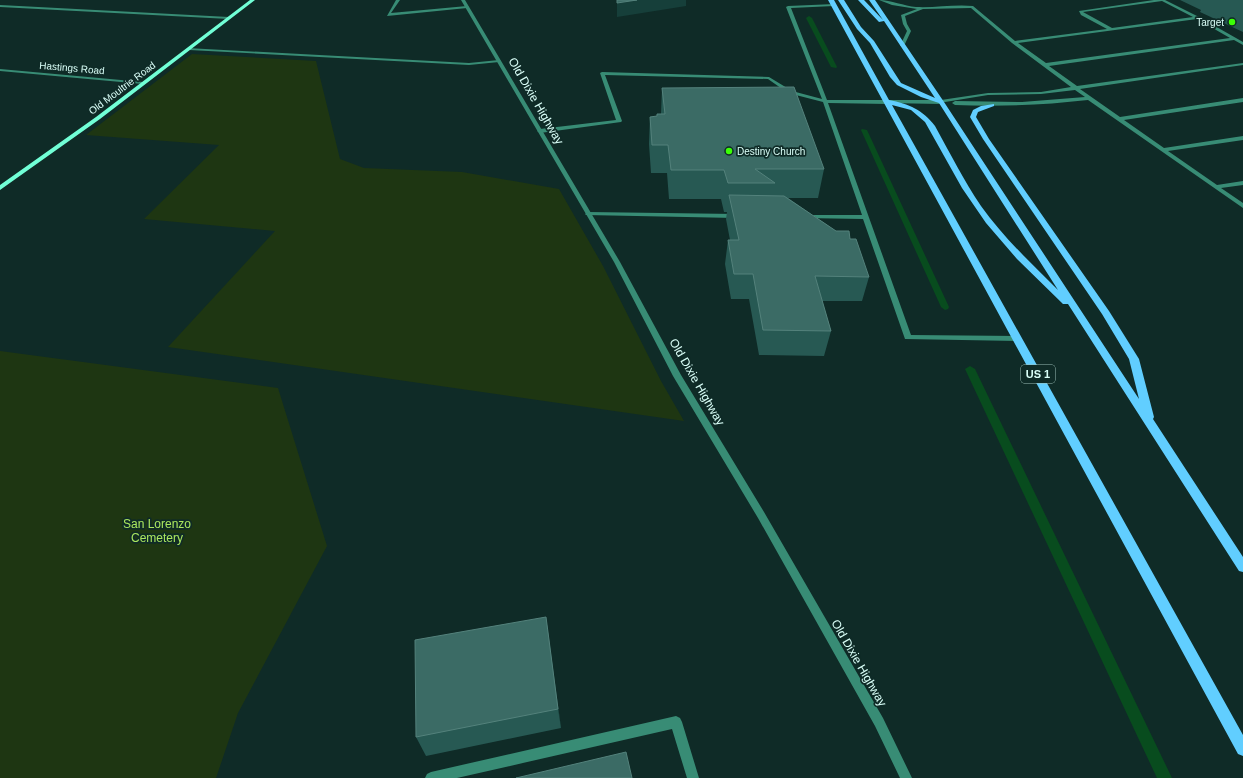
<svg xmlns="http://www.w3.org/2000/svg" width="1243" height="778" font-family="Helvetica,sans-serif">
<style>
.green{fill:#1e3612}
.lines{fill:none;stroke-linecap:round;stroke-linejoin:round}
.stream{fill:#084c1e;fill-rule:evenodd}
.service{fill:#388c75;fill-rule:evenodd}
.minor{fill:#388c75;fill-rule:evenodd}
.tertiary{fill:#388c75;fill-rule:evenodd}
.secondary{fill:#71ffd6;fill-rule:evenodd}
.primary{fill:#61ceff;fill-rule:evenodd}
.wall{fill:#275953}
.shaded-wall{fill:#163f3a}
.building{fill:#3b6b65;stroke:#54827c}
.poi-dot{fill:#3bff06;stroke:#0f2b27;stroke-width:1.5}
.labels{text-anchor:middle;dominant-baseline:central;stroke-width:3.5;stroke-linejoin:round;paint-order:stroke}
.far-poi-label{font-size:10px;fill:#dafff8;stroke:#0f2b27;text-anchor:end}
.far-street-label{font-size:10px;fill:#dafff8;stroke:#0f2b27}
.shield{fill:#0f2b27;stroke:#9dbfb9;stroke-width:1}
.shield-label{font-size:11px;font-weight:bold;fill:#dafff8}
.street-label{font-size:12px;fill:#dafff8;stroke:#0f2b27}
.park-label{font-size:12px;fill:#abe75e;stroke:#0f2b27}
</style>
<rect width="100%" height="100%" fill="#0f2b27"/>
<g class="green">
<path d="M192,54L316,61L340,159L364,168L462,172L559,189L603,266L661,381L684,421L168,347L275,231L144,219L219,145L86,135Z"/>
<path d="M0,351L278,388L327,546L238,713L216,778H0Z"/>
</g>
<g class="lines">
<g class="stream">
<path d="M809,16L812,18L837,67L836,68L831,67L806,18Z"/>
<path d="M862,129L867,130L949,307L948,309L945,310L941,307L861,130Z"/>
<path d="M970,366L975,369L1172,778H1157L965,369Z"/>
</g>
<g class="service">
<path d="M396,0H400L391,13L467,6L469,7L467,8L387,16Z"/>
<path d="M879,0C891,0 904,6 916,7C935,8 955,4 973,6L1015,41L1107,29L1081,15L1079,11L1154,0H1165L1199,17L1243,42V45L1234,40L1049,66L1077,86L1243,63V65L1080,89L1120,117L1243,98V102L1124,120L1164,148L1243,136V140L1168,151L1217,185L1243,181V185L1221,188L1243,203V208L1088,100C1044,105 1000,107 955,105L952,103L955,101L1022,102L1085,97L1075,90L1041,94L988,95L939,103L938,102L941,100L988,93L1041,92L1071,87L1012,43L971,8L923,9L905,16L907,24L911,31L904,46H900L907,31L903,24L901,15L917,9L892,5ZM1162,1L1193,17L1112,28L1083,12ZM1197,19L1230,38L1046,63L1018,43Z"/>
<path d="M835,4L834,6L791,8L827,100H888L891,102L888,104L828,103L911,335L1018,336L1022,339L1021,341L905,339L863,219L803,218L802,217L805,215H862L823,102L788,93L768,79L605,75L622,121L621,122L540,133L537,131L540,129L616,120L600,73L602,72L769,77L792,91L822,99L786,7L788,6Z"/>
<path d="M588,212L736,214L739,216L736,218L586,215L585,214Z"/>
<path d="M676,716L680,718L682,722L699,778H687L672,729L457,778H425L427,774L431,772Z"/>
</g>
<g class="minor">
<path d="M0,5L229,17L231,18L229,19L0,7Z"/>
<path d="M187,48L469,63L499,60L501,61L499,62L469,65L189,50H187Z"/>
<path d="M888,100H941L944,102L941,104L886,103L885,102Z"/>
</g>
<g class="tertiary">
<path d="M461,0H465L620,262L681,375L764,512L883,718L912,778H900L875,726L758,518L673,376L614,262Z"/>
<path d="M0,69L143,82L145,83L143,84L0,71Z"/>
</g>
<path class="secondary" d="M250,0H255L100,119L0,190V185L96,117Z"/>
<path class="primary" d="M828,0H834L889,100C909,104 923,110 935,126C950,153 964,181 981,206C1003,237 1031,263 1058,290L939,103L921,97L897,85L890,77L870,43L857,29L838,0H844L861,27L874,41L901,83L935,98L884,21L879,22L858,0H864L883,20L869,0H875L944,102L1139,399L1129,359L1102,314L983,139L970,117L973,110L981,106L994,104V106L978,112L976,117L989,139L1109,311L1139,359L1154,417L1153,419L1243,557V572L1239,571L1068,304H1063L1017,259L986,223L962,188L925,122L911,110L892,105L1243,735V756L1238,754Z"/>
</g>
<g class="wall">
<path d="M1180,0H1243V32L1200,12L1201,10Z"/>
<path d="M662,88L824,169L818,198H788L836,231L850,239L869,277L862,301H822L831,331L824,356L759,355L749,299H731L725,264L728,240H730L726,219L727,212H724L721,199H669L667,173H651L649,144L650,117L657,116L661,114Z"/>
<path d="M546,617L561,728L426,756L416,737Z"/>
</g>
<g class="shaded-wall">
<path d="M637,0H686V6L617,17V3Z"/>
<path d="M546,617L549,638L561,728L558,709Z"/>
</g>
<g class="building">
<path d="M617,0H637L617,3Z"/>
<path d="M794,87L824,169H755L775,183H728L724,170H671L668,145H652L650,117L657,116V114H665L662,88Z"/>
<path d="M729,195L784,196L836,231H849L850,239H856L869,277L815,276L831,331L763,330L753,274H734L728,240H739Z"/>
<path d="M546,617L558,709L416,737L415,640Z"/>
<path d="M626,752L632,778H516Z"/>
</g>
<g class="poi-dot">
<circle cx="1232" cy="22" r="4"/>
<circle cx="729" cy="151" r="4"/>
</g>
<g class="labels">
<g class="far-poi-label">
<text x="1224" y="22">Target</text>
<text x="737" y="151" text-anchor="start">Destiny Church</text>
</g>
<g class="far-street-label">
<text transform="translate(72 68) rotate(5)">Hastings Road</text>
<text transform="translate(122 88) rotate(-37)">Old Moultrie Road</text>
</g>
<rect class="shield" x="1021" y="365" width="34" height="18" rx="3"/>
<g class="shield-label">
<text x="1038" y="374">US 1</text>
</g>
<g class="street-label">
<text transform="translate(536 101) rotate(60)">Old Dixie Highway</text>
<text transform="translate(697 382) rotate(60)">Old Dixie Highway</text>
<text transform="translate(859 663) rotate(60)">Old Dixie Highway</text>
</g>
<g class="park-label">
<text x="157" y="524">San Lorenzo<tspan x="157" dy="14">Cemetery</tspan></text>
</g>
</g>
</svg>
